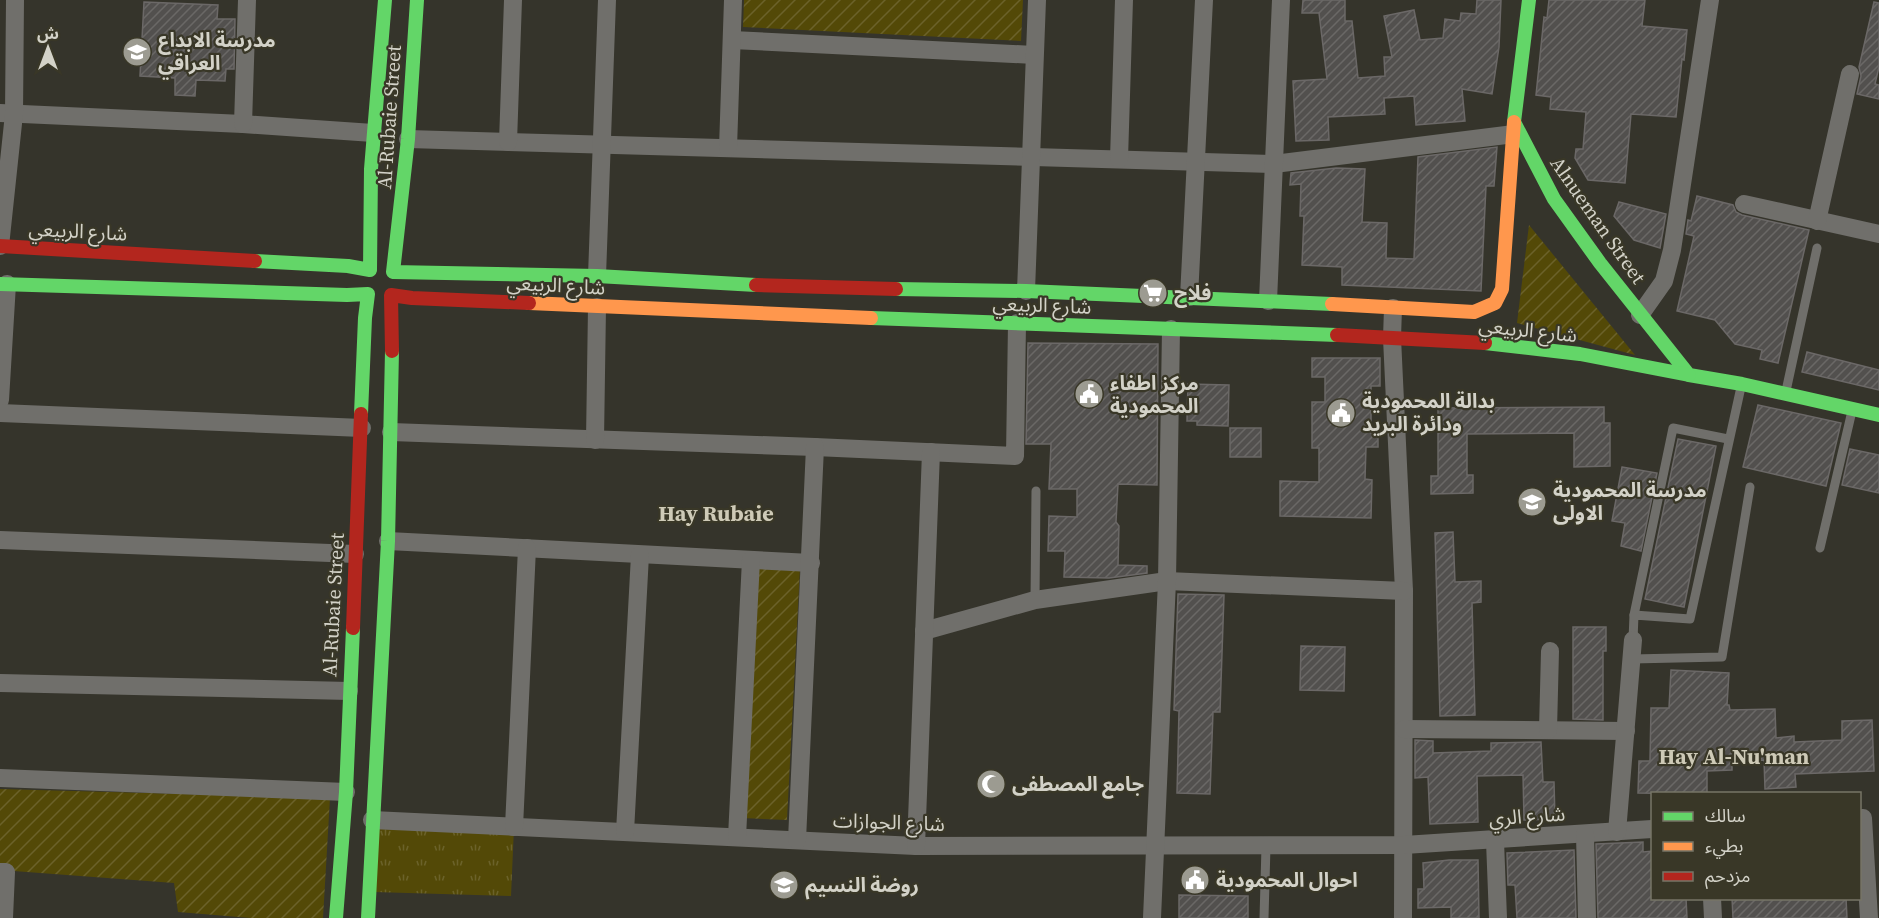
<svg xmlns="http://www.w3.org/2000/svg" width="1879" height="918" font-family="'Source Serif 4','Noto Sans Arabic',serif">
<style>
.grass{fill:url(#grass-tufts)}
.garden{fill:url(#garden-furrows)}
.building{fill:url(#building-hatch);stroke:#6b6867;stroke-width:1.5}
.lines{fill:none;stroke-linecap:round;stroke-linejoin:round}
.lane{stroke:#706f6b;stroke-width:9}
.street{stroke:#706f6b;stroke-width:18}
.fast{stroke:#63d668;stroke-width:14}
.slow{stroke:#ff974d;stroke-width:14}
.jam{stroke:#b3261e;stroke-width:14}
.labels{text-anchor:middle;dominant-baseline:central;stroke-width:4.5;stroke-linejoin:round;paint-order:stroke}
.poi-label{font-size:20px;font-weight:bold;fill:#d3d2c8;stroke:#393727;text-anchor:start}
.street-label{font-size:20px;fill:#d3d2c8;stroke:#393727}
.quarter-label{font-size:22px;font-weight:bold;fill:#cecab7;stroke:#393727}
</style>
<defs>
<pattern id="grass-tufts" width="24" height="20" patternUnits="userSpaceOnUse" patternTransform="scale(1.5)"><rect width="24" height="20" fill="#534907"/><path d="M3 7l-1-3M5 7V3M7 7l1-3M15 17l-1-3M17 17v-4M19 17l1-3" fill="none" stroke="#6b622a"/></pattern>
<pattern id="garden-furrows" width="10" height="10" patternUnits="userSpaceOnUse" patternTransform="scale(1.5)"><rect width="10" height="10" fill="#534907"/><path d="M-1 1l2-2M0 10L10 0M9 11l2-2" fill="none" stroke="#6b622a"/></pattern>
<pattern id="building-hatch" width="6" height="6" patternUnits="userSpaceOnUse" patternTransform="scale(1.5)"><rect width="6" height="6" fill="#52504e"/><path d="M-1 1l2-2M0 6l6-6M5 7l2-2" fill="none" stroke="#6a6866"/></pattern>
</defs>
<rect width="100%" height="100%" fill="#35342b"/>
<path class="grass" d="M372,820L514,827L511,896L374,892Z"/>
<g class="garden">
<path d="M744,0H1023L1021,41L743,27Z"/>
<path d="M1529,225L1635,355L1517,323Z"/>
<path d="M755,566L800,568L787,820L742,818Z"/>
<path d="M0,789L330,798L323,918H251L178,912L174,883L0,870Z"/>
</g>
<g class="building">
<path d="M1303,0H1345V21H1352L1358,78L1385,76L1384,57H1392L1384,16L1414,10L1420,40L1443,38L1445,19L1460,21L1461,13L1476,14L1477,0H1501L1499,47L1492,94L1462,89L1465,121L1416,125L1414,96L1384,98L1385,114L1328,117L1329,140L1296,141L1293,81L1327,79L1319,13H1302Z"/>
<path d="M1549,0H1645L1642,26L1687,30L1684,60L1682,59L1676,117L1631,114L1625,183L1588,180L1575,158L1576,149H1583L1586,112L1550,109L1551,97L1536,95L1544,17L1547,18Z"/>
<path d="M144,2L218,5L217,19H235L234,69H226L225,81L196,80L195,96L175,95V78L140,76Z"/>
<path d="M1874,2L1879,3V67L1875,84L1879,85V99L1857,94L1861,76L1859,67Z"/>
<path d="M1497,147L1494,186H1486L1481,291L1342,285V267L1302,265L1304,216H1300L1301,184L1290,185L1291,173L1336,168L1365,169L1362,222L1387,223L1386,258L1414,259L1418,157Z"/>
<path d="M1697,196L1733,205L1736,212L1742,215L1809,230L1778,363L1760,359L1762,350L1735,344L1715,320L1677,311L1694,236L1686,234L1688,220L1691,221Z"/>
<path d="M1619,202L1666,214L1660,248L1634,240L1614,216Z"/>
<path d="M1028,343L1158,344L1157,485L1118,484L1116,522L1119,526L1118,565L1147,566V573L1109,578L1064,577L1065,551H1048L1049,516L1077,517V489H1049L1051,444H1026Z"/>
<path d="M1807,352L1879,370V390L1802,372Z"/>
<path d="M1312,358H1380V386H1371V433H1378V447H1366L1365,479L1372,480L1371,518L1280,516V481L1319,482V448H1312V402H1325V377H1312Z"/>
<path d="M1188,384L1229,385L1228,426L1197,425V421H1187Z"/>
<path d="M1758,405L1841,423L1826,486L1743,467Z"/>
<path d="M1604,407V423H1610V466L1574,467V433L1467,434V475H1473V493L1431,494V476H1438V408Z"/>
<rect x="1230" y="428" width="31" height="29"/>
<path d="M1678,439L1716,446L1684,607L1645,599Z"/>
<path d="M1850,449L1879,455V493L1842,485Z"/>
<path d="M1622,467L1657,473L1641,551L1621,546L1625,523L1612,521Z"/>
<path d="M1453,532L1455,582L1481,581V602L1472,603L1475,715L1440,716L1435,533Z"/>
<path d="M1178,594L1224,595L1220,712H1213L1210,794L1177,793L1179,711L1174,710Z"/>
<path d="M1573,627H1606V651H1603V720L1573,719Z"/>
<path d="M1301,646L1345,647L1344,691L1300,690Z"/>
<path d="M1671,670L1729,673L1727,705H1729L1730,710L1775,709L1776,738L1794,736V742L1842,740V721L1872,720L1874,771L1795,774L1796,787L1765,789L1764,760L1732,761V770L1707,771V794L1638,793L1639,761H1650L1651,708H1669Z"/>
<path d="M1415,740L1433,741V753L1491,751V743L1541,742L1543,782H1554L1555,819L1524,820L1523,775L1477,776L1478,822L1430,824L1428,777L1415,778Z"/>
<path d="M1643,842V852L1653,851V898H1686L1687,918H1598L1596,844Z"/>
<path d="M1574,850L1576,918H1517L1515,885H1508L1507,853Z"/>
<path d="M1449,860H1478L1479,918H1451V907L1418,908V889H1424L1423,863Z"/>
<path d="M1179,895L1248,896V918H1179Z"/>
<path d="M1732,898H1846L1847,918H1733Z"/>
</g>
<g class="lines">
<g class="lane">
<path d="M1786,391L1817,248"/>
<path d="M1820,548L1852,411"/>
<path d="M1035,600L1036,491"/>
<path d="M1634,615L1673,428L1728,439"/>
<path d="M1633,640L1634,615L1690,619L1741,387"/>
<path d="M1632,659L1722,657L1750,487"/>
<path d="M1264,918L1266,846"/>
</g>
<g class="street">
<path d="M732,40L1034,55"/>
<path d="M0,113L243,124L373,133"/>
<path d="M243,124L247,0"/>
<path d="M408,139L1274,164L1514,134"/>
<path d="M508,142L513,0"/>
<path d="M728,148L733,0"/>
<path d="M1119,159L1124,0"/>
<path d="M1744,204L1879,234"/>
<path d="M1817,221L1850,74"/>
<path d="M0,246L14,114L15,0"/>
<path d="M597,276L607,0"/>
<path d="M1026,291L1037,0"/>
<path d="M1189,297L1204,0"/>
<path d="M1268,301L1281,0"/>
<path d="M1393,308L1392,338L1404,591L1403,918"/>
<path d="M1640,315L1664,281L1672,250L1710,0"/>
<path d="M0,400L7,284"/>
<path d="M0,413L362,428"/>
<path d="M391,432L815,447L1015,456L1017,323"/>
<path d="M595,440L597,307"/>
<path d="M0,540L355,554"/>
<path d="M388,541L811,563"/>
<path d="M924,631L1035,600L1167,581L1404,591"/>
<path d="M0,683L349,691"/>
<path d="M1404,729L1626,731"/>
<path d="M1548,730L1550,651"/>
<path d="M0,778L346,792"/>
<path d="M1863,818L1869,918"/>
<path d="M372,820L916,846L1404,845L1652,829"/>
<path d="M514,827L527,548"/>
<path d="M625,832L640,555"/>
<path d="M1617,832L1633,640"/>
<path d="M1585,834L1587,918"/>
<path d="M737,837L751,560"/>
<path d="M797,840L815,447"/>
<path d="M1495,841L1498,918"/>
<path d="M916,846L931,452"/>
<path d="M0,872H6L4,918"/>
<path d="M1712,898L1713,918"/>
<path d="M1152,918L1167,581L1171,329"/>
</g>
<g class="fast">
<path d="M417,0L408,139L393,272L597,276L756,285"/>
<path d="M1529,0L1514,122L1554,199L1600,263L1689,375L1742,384L1879,415"/>
<path d="M255,261L348,266L370,270L371,169L385,0"/>
<path d="M0,284L347,295L368,294L365,318L361,414"/>
<path d="M896,289L1026,291L1332,304"/>
<path d="M871,318L1337,335"/>
<path d="M1485,343L1580,354L1689,375"/>
<path d="M336,918L346,792L353,628"/>
<path d="M368,918L388,541L392,351"/>
</g>
<g class="slow">
<path d="M529,303L871,318"/>
<path d="M1332,304L1474,312L1495,303L1502,289L1514,122"/>
</g>
<g class="jam">
<path d="M0,246L255,261"/>
<path d="M756,285L896,289"/>
<path d="M1337,335L1485,343"/>
<path d="M392,351L391,295L412,298L529,303"/>
<path d="M353,628L361,414"/>
</g>
</g>
<defs>
<g id="school-disc" transform="scale(1.5)"><circle r="9.5" fill="#9c9b91" stroke="#393727"/><path d="M0-5L7-2L0 1L-7-2ZM-4 1L0 2.5L4 1V4Q0 6-4 4Z" fill="#fff"/></g>
<g id="supermarket-disc" transform="scale(1.5)"><circle r="9.5" fill="#9c9b91" stroke="#393727"/><path d="M-6-5.5h2.5l.6 2H6L4.5 2H-2.5L-4.4-4H-6ZM-1.5 3.2a1.3 1.3 0 1 0 .1 0ZM3 3.2a1.3 1.3 0 1 0 .1 0Z" fill="#fff"/></g>
<g id="civic-disc" transform="scale(1.5)"><circle r="9.5" fill="#9c9b91" stroke="#393727"/><path d="M-.6-6.5H3V-4.5H.6V-3L4-1V1h2V6H-6V1h2V-1L-.6-3ZM-1.2 2.5V6h2.4V2.5Z" fill="#fff"/></g>
<g id="mosque-disc" transform="scale(1.5)"><circle r="9.5" fill="#9c9b91" stroke="#393727"/><path d="M3.5-4.9A6 6 0 1 0 3.5 4.9A5 5 0 1 1 3.5-4.9Z" fill="#fff"/></g>
</defs>
<g fill-rule="evenodd">
<use href="#school-disc" x="137" y="52"/>
<use href="#supermarket-disc" x="1153" y="293"/>
<use href="#civic-disc" x="1089" y="394"/>
<use href="#civic-disc" x="1341" y="413"/>
<use href="#school-disc" x="1532" y="502"/>
<use href="#mosque-disc" x="991" y="784"/>
<use href="#civic-disc" x="1195" y="880"/>
<use href="#school-disc" x="784" y="885"/>
</g>
<g class="labels">
<g class="poi-label">
<text x="158" y="40">مدرسة الابداع<tspan x="158" dy="23">العراقي</tspan></text>
<text x="1174" y="293">فلاح</text>
<text x="1110" y="383">مركز اطفاء<tspan x="1110" dy="23">المحمودية</tspan></text>
<text x="1362" y="401">بدالة المحمودية<tspan x="1362" dy="23">ودائرة البريد</tspan></text>
<text x="1553" y="490">مدرسة المحمودية<tspan x="1553" dy="23">الاولى</tspan></text>
<text x="1012" y="784">جامع المصطفى</text>
<text x="1216" y="880">احوال المحمودية</text>
<text x="805" y="885">روضة النسيم</text>
</g>
<g class="street-label">
<text transform="translate(389 117) rotate(-86)">Al-Rubaie Street</text>
<text transform="translate(1598 220) rotate(55)">Alnueman Street</text>
<text transform="translate(78 231) rotate(3)">شارع الربيعي</text>
<text transform="translate(556 285) rotate(3)">شارع الربيعي</text>
<text transform="translate(1042 305) rotate(2)">شارع الربيعي</text>
<text transform="translate(1528 330) rotate(6)">شارع الربيعي</text>
<text transform="translate(333 605) rotate(-87)">Al-Rubaie Street</text>
<text transform="translate(1527 816) rotate(-4)">شارع الري</text>
<text transform="translate(889 822) rotate(2)">شارع الجوازات</text>
</g>
<g class="quarter-label">
<text x="716" y="513">Hay Rubaie</text>
<text x="1734" y="756">Hay Al-Nu'man</text>
</g>
</g>
<rect x="1651" y="792" width="210" height="108" fill="#393727" stroke="#777567" stroke-width="1.5"/>
<rect x="1663" y="812" width="30" height="9" fill="#63d668" stroke="#777567" stroke-width="1.5"/>
<text x="1705" y="822" font-size="18" fill="#d3d2c8">سالك</text>
<rect x="1663" y="842" width="30" height="9" fill="#ff974d" stroke="#777567" stroke-width="1.5"/>
<text x="1705" y="852" font-size="18" fill="#d3d2c8">بطيء</text>
<rect x="1663" y="872" width="30" height="9" fill="#b3261e" stroke="#777567" stroke-width="1.5"/>
<text x="1705" y="882" font-size="18" fill="#d3d2c8">مزدحم</text>
<g transform="translate(48 48)" stroke="#393727" stroke-width="4.5" paint-order="stroke">
<path d="M0-4.5L10 22L0 15L-10 22Z" fill="#d3d2c8"/>
<text y="-9" font-size="16" font-weight="bold" text-anchor="middle" fill="#d3d2c8">ش</text>
</g>
</svg>
